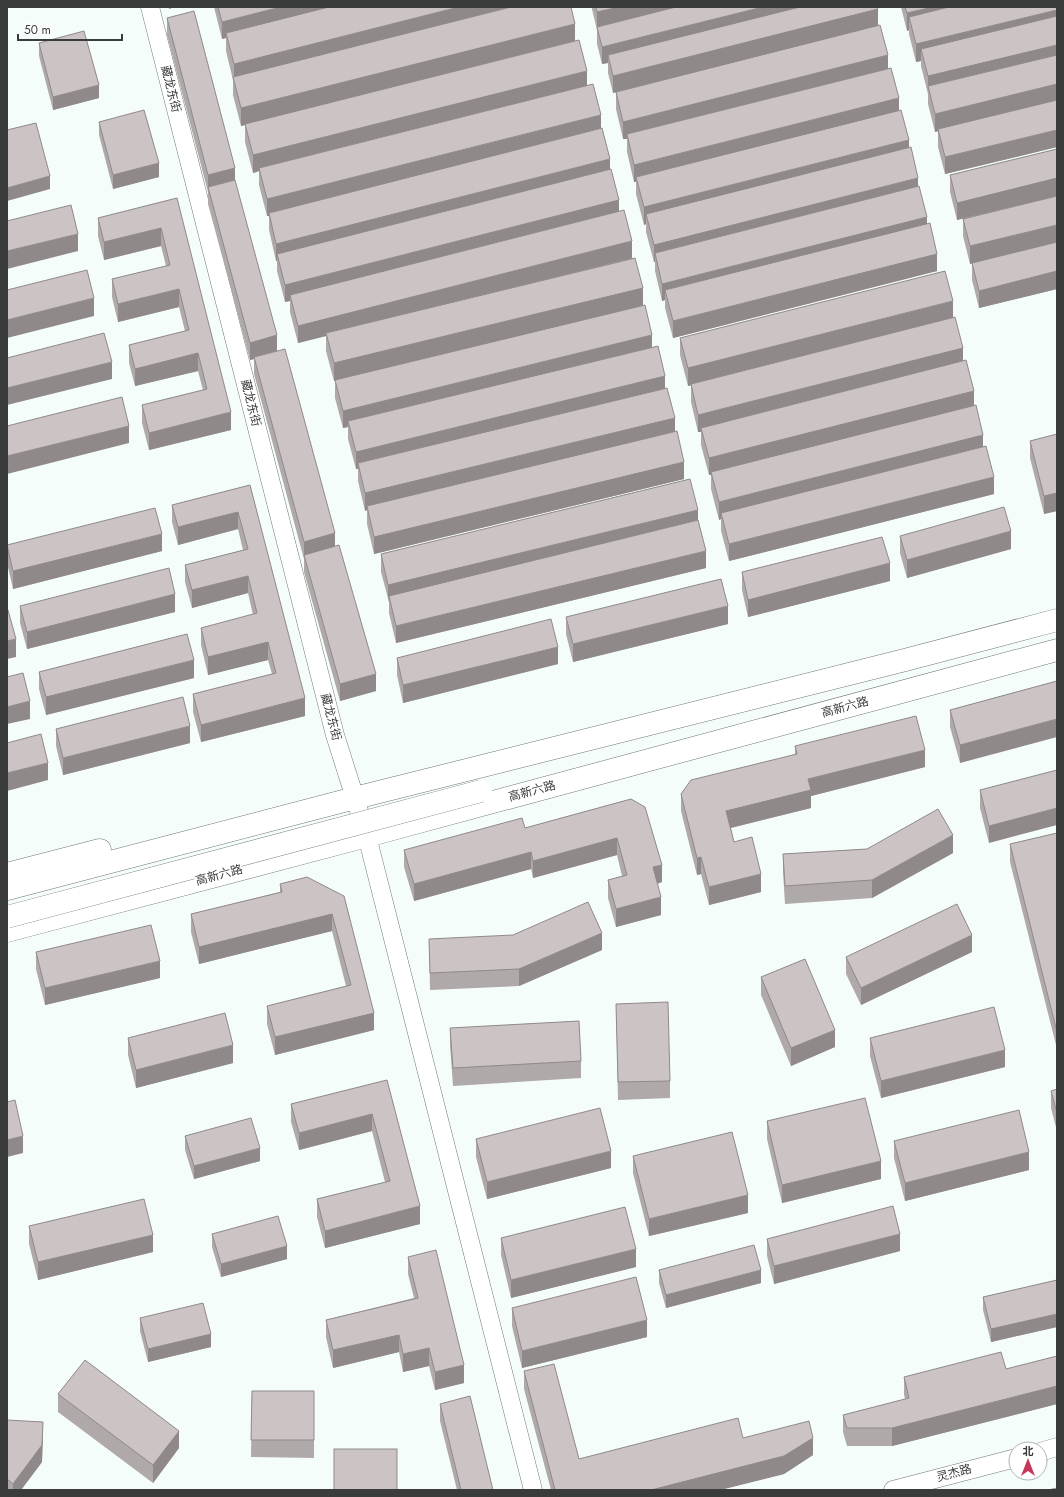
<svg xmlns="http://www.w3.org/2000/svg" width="1064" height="1497" font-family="Jost,'Noto Sans SC',sans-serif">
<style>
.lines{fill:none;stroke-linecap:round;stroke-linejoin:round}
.minor-casing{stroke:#707774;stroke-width:19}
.major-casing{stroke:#707774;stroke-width:23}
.highway-casing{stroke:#707774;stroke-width:23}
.minor{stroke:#fff;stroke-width:18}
.major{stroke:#fff;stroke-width:22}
.highway{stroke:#fff;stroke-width:22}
.highway-bridge-casing{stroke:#707774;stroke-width:23;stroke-linecap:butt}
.highway-bridge{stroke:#fff;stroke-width:22}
.wall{fill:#afa9a9}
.shaded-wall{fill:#8f8989}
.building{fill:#ccc4c4;stroke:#8f8989}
.labels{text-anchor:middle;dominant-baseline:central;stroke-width:3.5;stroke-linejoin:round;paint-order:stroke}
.street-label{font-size:12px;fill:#393c3b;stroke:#fff}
</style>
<rect width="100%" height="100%" fill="#f5fdfa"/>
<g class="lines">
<g class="minor-casing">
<g id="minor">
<path d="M150,7L335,735L367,836L533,1490"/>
<path d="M1040,1452L1057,1447"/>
<path d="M893,1490L1016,1458"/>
</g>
</g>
<g class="major-casing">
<g id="major">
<path d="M7,889L355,798L905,660L1057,620"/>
<path d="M7,931L367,836L1057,650"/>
</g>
</g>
<g class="highway-casing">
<path id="highway" d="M7,874L100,850"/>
</g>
<use href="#minor" class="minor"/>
<use href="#major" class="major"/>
<use href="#highway" class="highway"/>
<g class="highway-bridge-casing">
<path id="highway-bridge" d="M7,917L481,791"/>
</g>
<use href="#highway-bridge" class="highway-bridge"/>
</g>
<g class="wall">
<path d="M214,7H571L575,41L587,85L601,129L619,212L632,258L652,347L665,388L684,479L374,554L367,524V510L365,511L358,481V469H356L348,439V427L343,428L335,398V380L334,381L326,351V336L298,343L290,312V301L285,302L277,271V261H276L269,230V216H267L259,185V171L253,173L245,142V125L241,126L233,95V80L226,51V38L222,39Z"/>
<path d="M592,7H877L878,25L888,68L918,186L937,271L673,338L665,308V300L662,301L655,271V262H654L646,232V224L644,225L636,194V182H634L627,152V139H623L616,109V92L613,93L608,73V63L602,64L597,44V30L592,9Z"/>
<path d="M901,7H1057V147L945,174L938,147V131L935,132L928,104V94L921,66V61L916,62L909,34V30L907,31Z"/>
<path d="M167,18L235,182L277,351L335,546L376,691L340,701L304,572V559L254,374V359L250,360L208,204V192L167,35Z"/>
<path d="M39,43L99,98L53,110L39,56Z"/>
<path d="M99,122L159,177L113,189L99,135Z"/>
<path d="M1057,149V289L979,308L972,280V263L970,264L963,236V219L1051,197L957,220L950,192V175Z"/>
<path d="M177,198L231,430L149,450L142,423V405L203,390L198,371L135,386L129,363V345L185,331L179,307L118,322L112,297V279L166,266L161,246L104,260L98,236V218Z"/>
<path d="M953,318L974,405L994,494L729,561L721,531V519L719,520L711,489V475H709L701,445V432H698L691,402V385L688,386L680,355V338Z"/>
<path d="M1057,434V511L1044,514L1030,458V441Z"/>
<path d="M250,485L305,716L201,742L193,712V694L272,674L268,660L208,675L201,645V628L253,615L248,593L192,608L185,582V565L243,550L238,529L178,545L172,522V505Z"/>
<path d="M698,520L706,568L396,643L389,613V602L381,572V554Z"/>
<path d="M900,536L1011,549L907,578L900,553Z"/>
<path d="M7,545L162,551L13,589L7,563Z"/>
<path d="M742,572L890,581L748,617L742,590Z"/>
<path d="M20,606L175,612L27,649L20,623Z"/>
<path d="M566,617L728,624L573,662L566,634Z"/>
<path d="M397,658L558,664L403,703L397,675Z"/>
<path d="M39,672L194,678L46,715L39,689Z"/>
<path d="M1057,681L960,763L950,727V710Z"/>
<path d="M56,729L190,743L63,775L56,746Z"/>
<path d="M795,746L925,767L811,796V808L731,828L734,842L761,892L709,905L701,874L697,875L681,811V794L795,754Z"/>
<path d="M1057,770L989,843L980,808V790Z"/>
<path d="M631,799L662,882L657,884L661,915L616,927L608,898V880L622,876L617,855L533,878L531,869L414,901L404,867V850L525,828Z"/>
<path d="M1057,833V1049L1010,862V844Z"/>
<path d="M867,849L953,853L872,898L785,904L783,872V854Z"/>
<path d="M280,884L344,896L374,1030L275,1055L267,1024V1006L346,986L332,931L199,964L191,932V914L280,892Z"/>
<path d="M429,939L602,950L519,986L430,990Z"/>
<path d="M36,952L160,978L45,1005L36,969Z"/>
<path d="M972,952L861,1005L846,974V957Z"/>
<path d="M761,977L835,1047L791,1066L761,995Z"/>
<path d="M616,1004L670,1081V1098L618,1100Z"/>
<path d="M450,1028L581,1061V1078L453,1086L450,1045Z"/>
<path d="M128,1038L233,1063L136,1088L128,1055Z"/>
<path d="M870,1038L1005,1067L881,1098L870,1056Z"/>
<path d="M387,1080L420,1224L325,1248L317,1217V1199L385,1182L372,1131L299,1150L291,1122V1104Z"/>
<path d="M1057,1089V1131L1051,1108V1091Z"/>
<path d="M767,1121L881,1179L782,1203L767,1139Z"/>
<path d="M185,1136L260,1161L194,1179L185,1150Z"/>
<path d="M476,1139L611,1168L487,1199L476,1157Z"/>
<path d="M894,1141L1029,1170L905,1201L894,1158Z"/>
<path d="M633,1156L748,1213L649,1236L633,1173Z"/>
<path d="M29,1226L153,1252L38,1280L29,1244Z"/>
<path d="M212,1234L287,1259L221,1277L212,1247Z"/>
<path d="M501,1238L636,1267L511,1298L501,1255Z"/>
<path d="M767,1239L900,1251L774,1284L767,1256Z"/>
<path d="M408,1257L464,1383L435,1390L429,1366L403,1372L399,1352L333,1368L326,1337V1320L414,1298L408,1274Z"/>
<path d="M659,1270L761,1283L666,1308L659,1283Z"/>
<path d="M1057,1280V1327L991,1342L983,1310V1297Z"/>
<path d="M512,1308L647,1337L522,1368L512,1326Z"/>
<path d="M140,1318L211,1347L148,1362L140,1331Z"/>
<path d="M1057,1356V1404L892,1446H847L843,1432V1415L905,1399L904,1395V1377L1006,1369Z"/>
<path d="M524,1371L579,1459L743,1438L813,1455L784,1474L720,1490H551L524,1389Z"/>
<path d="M252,1391H314V1458L251,1457Z"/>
<path d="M58,1394L179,1448L153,1483L58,1412Z"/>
<path d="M440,1404L493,1490H457L440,1421Z"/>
<path d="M7,1420L43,1439L42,1462L21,1490H7Z"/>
</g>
<g class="shaded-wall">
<path d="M169,7H175L169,9Z"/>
<path d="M281,7H352L226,33V38L222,39V22Z"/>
<path d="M459,7H528L234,79V64Z"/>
<path d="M619,7H689L597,27V30V12Z"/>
<path d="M763,7H833L608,55V63L602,64V47Z"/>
<path d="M933,7H1005L909,17V30L907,31V13Z"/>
<path d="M878,9V27L613,93V76Z"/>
<path d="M1057,10V27L921,49V61L916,62V44Z"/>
<path d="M575,24V41L241,126V108Z"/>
<path d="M1057,45V62L928,86V94V76Z"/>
<path d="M888,55V73L627,134V139H623V122Z"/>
<path d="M587,71V88L259,168V171L253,173V155Z"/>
<path d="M1057,84V102L935,132V114Z"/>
<path d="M99,85V98L53,110V97Z"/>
<path d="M899,98V116L636,177V182H634V165Z"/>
<path d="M601,115V132L269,213V216H267V199Z"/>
<path d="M1057,130V147L945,174V157Z"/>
<path d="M909,140V158L646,214V224L644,225V207Z"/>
<path d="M610,159V176L277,254V261H276V244Z"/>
<path d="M159,163V177L113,189V175Z"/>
<path d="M235,168V186L208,187V175Z"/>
<path d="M50,176V189L7,201V188Z"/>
<path d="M918,178V195L655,253V262H654V245Z"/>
<path d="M1057,178V196L957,220V203Z"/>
<path d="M619,200V218L290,295V301L285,302V285Z"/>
<path d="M927,217V234L665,290V300L662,301V284Z"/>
<path d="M1057,225V243L970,264V246Z"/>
<path d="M161,228V246L104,260V242Z"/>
<path d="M78,234V251L7,269V251Z"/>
<path d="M632,241V258L326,333V336L298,343V326Z"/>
<path d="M937,254V271L673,338V321Z"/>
<path d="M1057,271V289L979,308V291Z"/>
<path d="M643,288V306L334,381V363Z"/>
<path d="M179,289V307L118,322V304Z"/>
<path d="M94,298V316L7,338V320Z"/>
<path d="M953,301V319L688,386V368Z"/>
<path d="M277,335V353L254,357V359L250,360V343Z"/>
<path d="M652,335V353L348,421V427L343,428V411Z"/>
<path d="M963,348V365L701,428V432H698V415Z"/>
<path d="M198,353V371L135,386V369Z"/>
<path d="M112,362V379L7,405V388Z"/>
<path d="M665,376V394L358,463V469H356V452Z"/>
<path d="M974,391V408L711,472V475H709V458Z"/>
<path d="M231,412V430L149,450V433Z"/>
<path d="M675,418V436L367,506V510L365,511V493Z"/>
<path d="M129,426V443L7,474V456Z"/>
<path d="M983,435V453L721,513V519L719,520V502Z"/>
<path d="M684,462V479L374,554V537Z"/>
<path d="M994,477V494L729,561V544Z"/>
<path d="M1057,493V511L1044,514V496Z"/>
<path d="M698,510V527L389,596L388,602V585Z"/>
<path d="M238,512V529L178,545V527Z"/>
<path d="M1011,531V549L907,578V560Z"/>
<path d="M335,533V551L304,555V559V542Z"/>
<path d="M162,534V551L13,589V571Z"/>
<path d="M706,551V568L396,643V626Z"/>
<path d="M890,563V581L748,617V600Z"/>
<path d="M248,576V593L192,608V590Z"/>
<path d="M175,594V612L27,649V632Z"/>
<path d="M728,606V624L573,662V644Z"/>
<path d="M16,639V657L7,659V641Z"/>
<path d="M268,642V660L208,675V657Z"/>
<path d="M558,647V664L403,703V685Z"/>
<path d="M194,660V678L46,715V697Z"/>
<path d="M376,674V691L340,701V684Z"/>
<path d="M305,698V716L201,742V725Z"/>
<path d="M30,701V719L7,724V707Z"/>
<path d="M1057,719V737L960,763V745Z"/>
<path d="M190,726V743L63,775V758Z"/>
<path d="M925,750V767L811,796V808L726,829V811L808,779Z"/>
<path d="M48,763V780L7,791V773Z"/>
<path d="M1057,808V825L989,843V826Z"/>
<path d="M953,835V853L872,898V880Z"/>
<path d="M617,838V855L533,878V861Z"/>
<path d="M531,852V869L414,901V884Z"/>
<path d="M701,857V874L697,875V858Z"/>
<path d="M662,865V882L653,885V867Z"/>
<path d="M761,874V892L709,905V887Z"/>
<path d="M661,897V915L616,927V909Z"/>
<path d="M332,914V931L199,964V947Z"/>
<path d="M602,933V950L519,986V969Z"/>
<path d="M972,935V952L861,1005V988Z"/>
<path d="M160,961V978L45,1005V988Z"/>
<path d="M374,1013V1030L275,1055V1037Z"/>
<path d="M835,1030V1047L791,1066V1048Z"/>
<path d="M233,1045V1063L136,1088V1070Z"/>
<path d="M1005,1050V1067L881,1098V1081Z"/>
<path d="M372,1114V1131L299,1150V1133Z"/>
<path d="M23,1136V1153L7,1157V1140Z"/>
<path d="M260,1148V1161L194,1179V1166Z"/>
<path d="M611,1151V1168L487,1199V1182Z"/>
<path d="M1029,1152V1170L905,1201V1183Z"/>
<path d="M881,1161V1179L782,1203V1185Z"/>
<path d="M748,1195V1213L649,1236V1219Z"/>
<path d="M420,1206V1224L325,1248V1231Z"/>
<path d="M900,1234V1251L774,1284V1266Z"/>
<path d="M153,1235V1252L38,1280V1262Z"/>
<path d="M287,1246V1259L221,1277V1264Z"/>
<path d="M636,1249V1267L511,1298V1280Z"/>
<path d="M761,1270V1283L666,1308V1295Z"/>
<path d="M1057,1314V1327L991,1342V1329Z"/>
<path d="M647,1320V1337L522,1368V1351Z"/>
<path d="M211,1334V1347L148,1362V1349Z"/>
<path d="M399,1335V1352L333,1368V1350Z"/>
<path d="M429,1348V1366L403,1372V1354Z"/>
<path d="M464,1365V1383L435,1390V1372Z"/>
<path d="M1057,1386V1404L892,1446V1428Z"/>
<path d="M43,1422L42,1462L21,1490H13V1484Z"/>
<path d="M179,1431V1448L153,1483V1465Z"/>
<path d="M813,1438V1455L784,1474L720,1490H651Z"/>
</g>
<g class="building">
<path d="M218,7H281L222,22Z"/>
<path d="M329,7H459L234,64L226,33Z"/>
<path d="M511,7H571L575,24L241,108L233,77Z"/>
<path d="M596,7H619L597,12Z"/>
<path d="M676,7H763L602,47L597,27Z"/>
<path d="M800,7H877L878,9L613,76L608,55Z"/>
<path d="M905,7H933L907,13Z"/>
<path d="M949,7H1057V10L916,44L909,17Z"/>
<path d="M194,11L235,168L208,175L167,18Z"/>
<path d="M1057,16V45L928,76L921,49Z"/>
<path d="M880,25L888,55L623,122L616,92Z"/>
<path d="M84,31L99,85L53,97L39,43Z"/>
<path d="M579,40L587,71L253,155L245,124Z"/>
<path d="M1057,55V84L935,114L928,86Z"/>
<path d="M891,68L899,98L634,165L627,134Z"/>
<path d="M593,84L601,115L267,199L259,168Z"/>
<path d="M1057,100V130L945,157L938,129Z"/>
<path d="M144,110L159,163L113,175L99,122Z"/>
<path d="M901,110L909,140L644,207L636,177Z"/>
<path d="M36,123L50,176L7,188V130Z"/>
<path d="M602,128L610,159L276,244L269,213Z"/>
<path d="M911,147L918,178L654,245L646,214Z"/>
<path d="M1057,149V178L957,203L950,175Z"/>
<path d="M611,169L619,200L285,285L277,254Z"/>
<path d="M235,180L277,335L250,343L208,187Z"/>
<path d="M919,186L927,217L662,284L655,253Z"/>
<path d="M1057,196V225L970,246L963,219Z"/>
<path d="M177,198L231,412L149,433L142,405L207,389L198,353L135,369L129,345L189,330L179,289L118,304L112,279L170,265L161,228L104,242L98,218Z"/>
<path d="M71,205L78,234L7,251V221Z"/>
<path d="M624,210L632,241L298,326L290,295Z"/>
<path d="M930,223L937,254L673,321L665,290Z"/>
<path d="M1057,242V271L979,291L972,263Z"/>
<path d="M635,258L643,288L334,363L326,333Z"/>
<path d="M87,270L94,298L7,320V290Z"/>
<path d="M945,271L953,301L688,368L680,338Z"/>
<path d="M645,305L652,335L343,411L335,380Z"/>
<path d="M955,317L963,348L698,415L691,384Z"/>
<path d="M104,333L112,362L7,388V358Z"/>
<path d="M658,346L665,376L356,452L348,421Z"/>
<path d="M285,349L335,533L304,542L254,357Z"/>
<path d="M966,360L974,391L709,458L701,428Z"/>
<path d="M667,388L675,418L365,493L358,463Z"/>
<path d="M122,397L129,426L7,456V426Z"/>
<path d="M976,405L983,435L719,502L711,472Z"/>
<path d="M677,431L684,462L374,537L367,506Z"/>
<path d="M1057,434V493L1044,496L1030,441Z"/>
<path d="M986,446L994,477L729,544L721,513Z"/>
<path d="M690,479L698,510L388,585L381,554Z"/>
<path d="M250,485L305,698L201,725L193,694L276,673L268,642L208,657L201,628L257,613L248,576L192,590L185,565L248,549L238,512L178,527L172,505Z"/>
<path d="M1004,507L1011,531L907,560L900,536Z"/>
<path d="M155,508L162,534L13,571L7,545Z"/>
<path d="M698,520L706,551L396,626L389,596Z"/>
<path d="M882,537L890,563L748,600L742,572Z"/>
<path d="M339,545L376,674L340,684L304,555Z"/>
<path d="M169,568L175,594L27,632L20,606Z"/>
<path d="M721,579L728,606L573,644L566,617Z"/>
<path d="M8,610L16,639L7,641V611Z"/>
<path d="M551,619L558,647L403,685L397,658Z"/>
<path d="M187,634L194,660L46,697L39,672Z"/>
<path d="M23,673L30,701L7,707V677Z"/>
<path d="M1057,681V719L960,745L950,710Z"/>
<path d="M183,697L190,726L63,758L56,729Z"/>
<path d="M916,716L925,750L808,779L811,790L726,811L734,842L752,837L761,874L709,887L701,857L697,858L681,794L691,780L797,754L795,746Z"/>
<path d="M41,734L48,763L7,773V743Z"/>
<path d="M1057,770V808L989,826L980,790Z"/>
<path d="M631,799L645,807L662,865L653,867L661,897L616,909L608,880L627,875L617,838L533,861L531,852L414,884L404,850L522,818L525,828Z"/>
<path d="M938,809L953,835L872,880L785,886L783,854L867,849Z"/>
<path d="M1057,833V1032L1010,844Z"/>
<path d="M307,877L344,896L374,1013L275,1037L267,1006L351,985L332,914L199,947L191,914L282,892L280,884Z"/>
<path d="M588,902L602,933L519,969L430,973L429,939L513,935Z"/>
<path d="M957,904L972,935L861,988L846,957Z"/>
<path d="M151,925L160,961L45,988L36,952Z"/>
<path d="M805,959L835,1030L791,1048L761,977Z"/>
<path d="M668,1002L670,1081L618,1082L616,1004Z"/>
<path d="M994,1007L1005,1050L881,1081L870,1038Z"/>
<path d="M225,1013L233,1045L136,1070L128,1038Z"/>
<path d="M579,1021L581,1061L453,1068L450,1028Z"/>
<path d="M387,1080L420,1206L325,1231L317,1199L390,1181L372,1114L299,1133L291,1104Z"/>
<path d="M1057,1089V1113L1051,1091Z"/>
<path d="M865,1098L881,1161L782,1185L767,1121Z"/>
<path d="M15,1100L23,1136L7,1140V1102Z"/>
<path d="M600,1108L611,1151L487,1182L476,1139Z"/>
<path d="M1019,1110L1029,1152L905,1183L894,1141Z"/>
<path d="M251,1118L260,1148L194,1166L185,1136Z"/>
<path d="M732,1132L748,1195L649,1219L633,1156Z"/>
<path d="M144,1199L153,1235L38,1262L29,1226Z"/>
<path d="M893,1206L900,1234L774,1266L767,1239Z"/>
<path d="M625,1207L636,1249L511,1280L501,1238Z"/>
<path d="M278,1216L287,1246L221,1264L212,1234Z"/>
<path d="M754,1245L761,1270L666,1295L659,1270Z"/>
<path d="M436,1250L464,1365L435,1372L429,1348L403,1354L399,1335L333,1350L326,1320L418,1298L408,1257Z"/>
<path d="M636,1277L647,1320L522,1351L512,1308Z"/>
<path d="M1057,1280V1314L991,1329L983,1297Z"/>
<path d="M203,1303L211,1334L148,1349L140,1318Z"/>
<path d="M1001,1352L1006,1369L1057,1356V1386L892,1428H847L843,1415L909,1398L904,1377Z"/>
<path d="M85,1360L179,1431L153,1465L58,1394Z"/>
<path d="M554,1364L579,1459L738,1418L743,1438L809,1421L813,1438L784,1456L651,1490H555L524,1371Z"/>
<path d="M252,1391H314V1440H251Z"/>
<path d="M470,1396L493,1490H461L440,1404Z"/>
<path d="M7,1420L43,1422L42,1445L13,1484L7,1479Z"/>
<rect x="334" y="1449" width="63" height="41"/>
<path d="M1057,1488V1490H1048Z"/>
</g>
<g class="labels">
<g class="street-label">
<text transform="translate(171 89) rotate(76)">藏龙东街</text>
<text transform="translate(251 403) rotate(76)">藏龙东街</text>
<text transform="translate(845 707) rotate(-15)">高新六路</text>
<text transform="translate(331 717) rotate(75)">藏龙东街</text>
<text transform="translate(532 791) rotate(-15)">高新六路</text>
<text transform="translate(219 875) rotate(-15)">高新六路</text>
<text transform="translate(954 1473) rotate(-15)">灵杰路</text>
</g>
</g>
<rect width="1064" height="1497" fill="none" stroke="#393c3b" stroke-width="16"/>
<g transform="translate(1028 1461)"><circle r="19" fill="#ffffff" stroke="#b0b1b1"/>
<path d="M0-3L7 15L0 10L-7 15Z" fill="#c63658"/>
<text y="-6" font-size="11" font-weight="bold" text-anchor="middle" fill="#393c3b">北</text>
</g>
<path d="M18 34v6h104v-6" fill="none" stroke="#393c3b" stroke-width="2"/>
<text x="24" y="34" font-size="12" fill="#393c3b" stroke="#ffffff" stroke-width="3" paint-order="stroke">50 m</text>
</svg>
